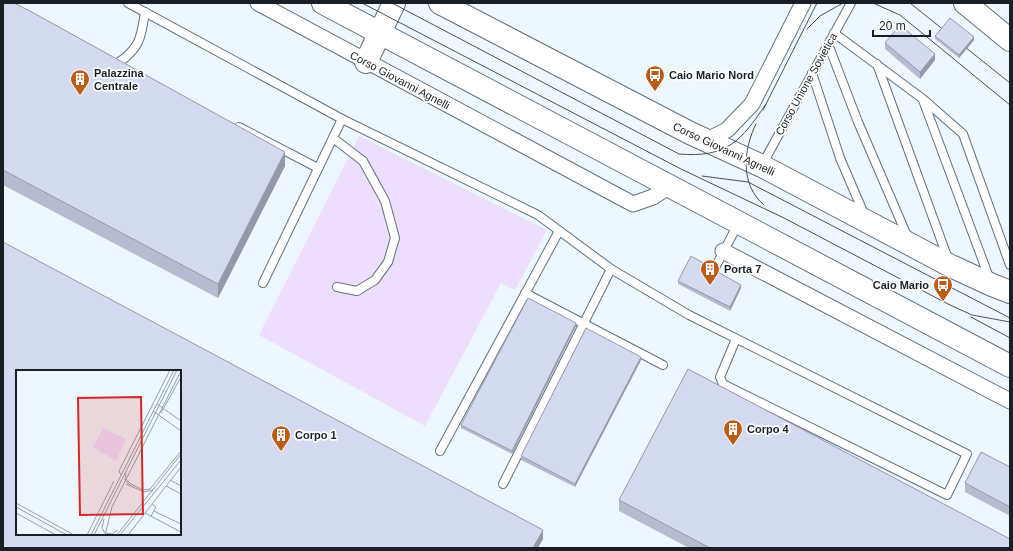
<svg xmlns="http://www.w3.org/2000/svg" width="1013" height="551" font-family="Arial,sans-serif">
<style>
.green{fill:#eddefd}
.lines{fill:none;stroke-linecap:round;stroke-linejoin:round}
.service-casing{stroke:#5f7280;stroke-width:10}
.minor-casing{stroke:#5f7280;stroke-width:17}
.secondary-casing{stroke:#5f7280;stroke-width:24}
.primary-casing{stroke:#5f7280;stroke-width:24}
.service{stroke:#fff;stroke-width:8}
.minor{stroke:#fff;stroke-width:15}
.secondary{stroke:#fff;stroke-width:22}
.primary{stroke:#fff;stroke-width:22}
.tram{stroke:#495157;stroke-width:1}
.wall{fill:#b6bccf}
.shaded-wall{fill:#9499a9}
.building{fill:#d4dbf1;stroke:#9499a9;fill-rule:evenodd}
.labels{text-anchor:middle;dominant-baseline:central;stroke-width:3.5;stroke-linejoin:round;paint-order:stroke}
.poi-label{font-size:11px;font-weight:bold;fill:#182025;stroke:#fff;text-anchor:start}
.street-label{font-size:11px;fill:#182025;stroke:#fff}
.inset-road{fill:none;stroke:#98a1a7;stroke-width:1}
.view{fill:#d62828;fill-opacity:0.15;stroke:#d62828;stroke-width:2}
.inset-edge{fill:none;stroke:#182025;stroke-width:2}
</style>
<rect width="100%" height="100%" fill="#eef7fd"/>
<path class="green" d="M359,136L547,230L515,290L501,283L425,426L259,335Z"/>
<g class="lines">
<g class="service-casing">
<g id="service">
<path d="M128,3L342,119L538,215L611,269L689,315L967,454L947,495L723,384L720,377L736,339"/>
<path d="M834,33L923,99L963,134L1010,265"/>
<path d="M828,44L858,122L908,238"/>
<path d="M118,63C140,48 141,38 145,12"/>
<path d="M877,64L948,259"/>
<path d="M812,73L840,158L864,214"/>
<path d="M923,100L990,280"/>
<path d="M239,127L318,168"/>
<path d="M333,138L363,161L385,201L395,238L388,262L375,280L357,291L337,287"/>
<path d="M762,165L851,3"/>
<path d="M711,271L716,266L738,224"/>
<path d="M263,283L342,119"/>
<path d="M525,293L663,365"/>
<path d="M440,451L559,231"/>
<path d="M503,484L611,269"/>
</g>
</g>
<g class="minor-casing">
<g id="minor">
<path d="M258,3L633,204L653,197L671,185"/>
<path d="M705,141L727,130L752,104L803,3"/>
<path d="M723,251L1010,401"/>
</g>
</g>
<g class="secondary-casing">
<path id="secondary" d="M965,3L1010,40"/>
</g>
<g class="primary-casing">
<g id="primary">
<path d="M323,3L1010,366"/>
<path d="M440,3L690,133L762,166L951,266L992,285L1010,292"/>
<path d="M366,62L394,3"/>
</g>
</g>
<use href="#service" class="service"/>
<use href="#minor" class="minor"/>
<use href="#secondary" class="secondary"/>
<use href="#primary" class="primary"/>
<g class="tram">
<path d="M362,3L681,169L784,218L948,304L972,315L1010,322"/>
<path d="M392,3L679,154C727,158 741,141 766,104"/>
<path d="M873,3L900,15L1010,105"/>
<path d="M910,3L1010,83"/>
<path d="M807,29L820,16L843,3"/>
<path d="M763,110L817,3"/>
<path d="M756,124C743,150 740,185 764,205"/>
<path d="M702,176L748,182L1010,318"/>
<path d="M971,317L1010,338"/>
</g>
</g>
<g class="wall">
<path d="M3,3L285,166L218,298L3,185Z"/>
<path d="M935,36L974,40L959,58L935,39Z"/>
<path d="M885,43L935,60L920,79L885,49Z"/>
<path d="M707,272L741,288L730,311L678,284V281Z"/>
<path d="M576,326L512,454L461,428V425Z"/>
<path d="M641,360L575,487L521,460V456Z"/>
<path d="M1010,467V516L965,492V483Z"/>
<path d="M619,500L1010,548H689L619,511Z"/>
</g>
<g class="shaded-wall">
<path d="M974,37V40L959,58V55Z"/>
<path d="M935,54V60L920,79V72Z"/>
<path d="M285,152V166L218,298V284Z"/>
<path d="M741,285V288L730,311V307Z"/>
<path d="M576,323V326L512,454V451Z"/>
<path d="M641,357V360L575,487V484Z"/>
<path d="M543,530V539L538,548H533Z"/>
</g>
<g class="building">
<path d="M3,3H14L30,11L285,152L218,284L3,170Z"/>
<path d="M950,18L974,37L959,55L935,36Z"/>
<path d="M900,25L935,54L920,72L885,43Z"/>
<path d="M3,242L543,530L533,548H3ZM17,371H180V534H17Z"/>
<path d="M691,256L707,265V272L712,273L716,271L741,285L730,307L678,281Z"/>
<path d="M528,298L576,323L512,451L461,425Z"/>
<path d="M586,328L641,357L575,484L521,456Z"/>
<path d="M688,369L1010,539V548H710L619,500Z"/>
<path d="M981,452L1010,467V507L965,483Z"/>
</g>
<defs>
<g id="bus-pin" transform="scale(1)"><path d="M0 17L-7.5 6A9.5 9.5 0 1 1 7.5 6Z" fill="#bc5c17" stroke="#fff"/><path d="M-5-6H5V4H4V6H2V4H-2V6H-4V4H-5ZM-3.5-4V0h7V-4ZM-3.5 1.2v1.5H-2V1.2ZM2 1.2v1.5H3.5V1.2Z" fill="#fff"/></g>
<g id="building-pin" transform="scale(1)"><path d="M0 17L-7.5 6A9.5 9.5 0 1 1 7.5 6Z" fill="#bc5c17" stroke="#fff"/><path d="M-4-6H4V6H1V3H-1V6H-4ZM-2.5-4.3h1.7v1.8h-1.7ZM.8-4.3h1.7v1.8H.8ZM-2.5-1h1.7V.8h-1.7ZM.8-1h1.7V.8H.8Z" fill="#fff"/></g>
</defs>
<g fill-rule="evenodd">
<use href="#bus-pin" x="655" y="75"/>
<use href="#building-pin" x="80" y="79"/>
<use href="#building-pin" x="710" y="269"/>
<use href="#bus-pin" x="943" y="285"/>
<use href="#building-pin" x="733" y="429"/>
<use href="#building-pin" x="281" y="435"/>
</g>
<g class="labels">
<g class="poi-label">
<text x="94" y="73">Palazzina<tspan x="94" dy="13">Centrale</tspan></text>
<text x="669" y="75">Caio Mario Nord</text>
<text x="724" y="269">Porta 7</text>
<text x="929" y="285" text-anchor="end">Caio Mario</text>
<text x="747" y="429">Corpo 4</text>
<text x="295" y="435">Corpo 1</text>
</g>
<g class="street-label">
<text transform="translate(400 80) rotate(28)">Corso Giovanni Agnelli</text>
<text transform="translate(806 84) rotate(-61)">Corso Unione Sovietica</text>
<text transform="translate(724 149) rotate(25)">Corso Giovanni Agnelli</text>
</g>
</g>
<g transform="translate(16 370)">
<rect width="165" height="165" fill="#eef7fd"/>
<path d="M87,58L110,69L100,91L77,77Z" fill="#eddefd"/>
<path class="inset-road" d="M141,34L165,51M137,41L165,61M145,43L165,7M110,103L109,110L115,116M105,105L103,101L154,0M110,109L115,114L127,120L134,119L165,81M154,110L165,116M110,114L128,122L137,120M150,116L165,124M0,133L58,165M0,137L51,165M138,141L165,154M0,143L40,165M129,143L165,162M135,146L140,137L136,134M88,149L86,158L89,163L96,164L102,160M71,165L98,111M75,165L158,0M78,165L161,0M89,165L96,137L165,1M101,165L165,84M104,165L165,90M112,165L165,97"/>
<path class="view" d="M125,27L127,144L64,145L62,28Z"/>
<rect width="165" height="165" class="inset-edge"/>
</g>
<rect width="1013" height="551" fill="none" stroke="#182025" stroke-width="8"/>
<path d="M873 30v6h57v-6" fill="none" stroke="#182025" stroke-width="2"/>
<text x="879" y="30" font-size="12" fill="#182025" stroke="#ffffff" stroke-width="3" paint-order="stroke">20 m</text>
</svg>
